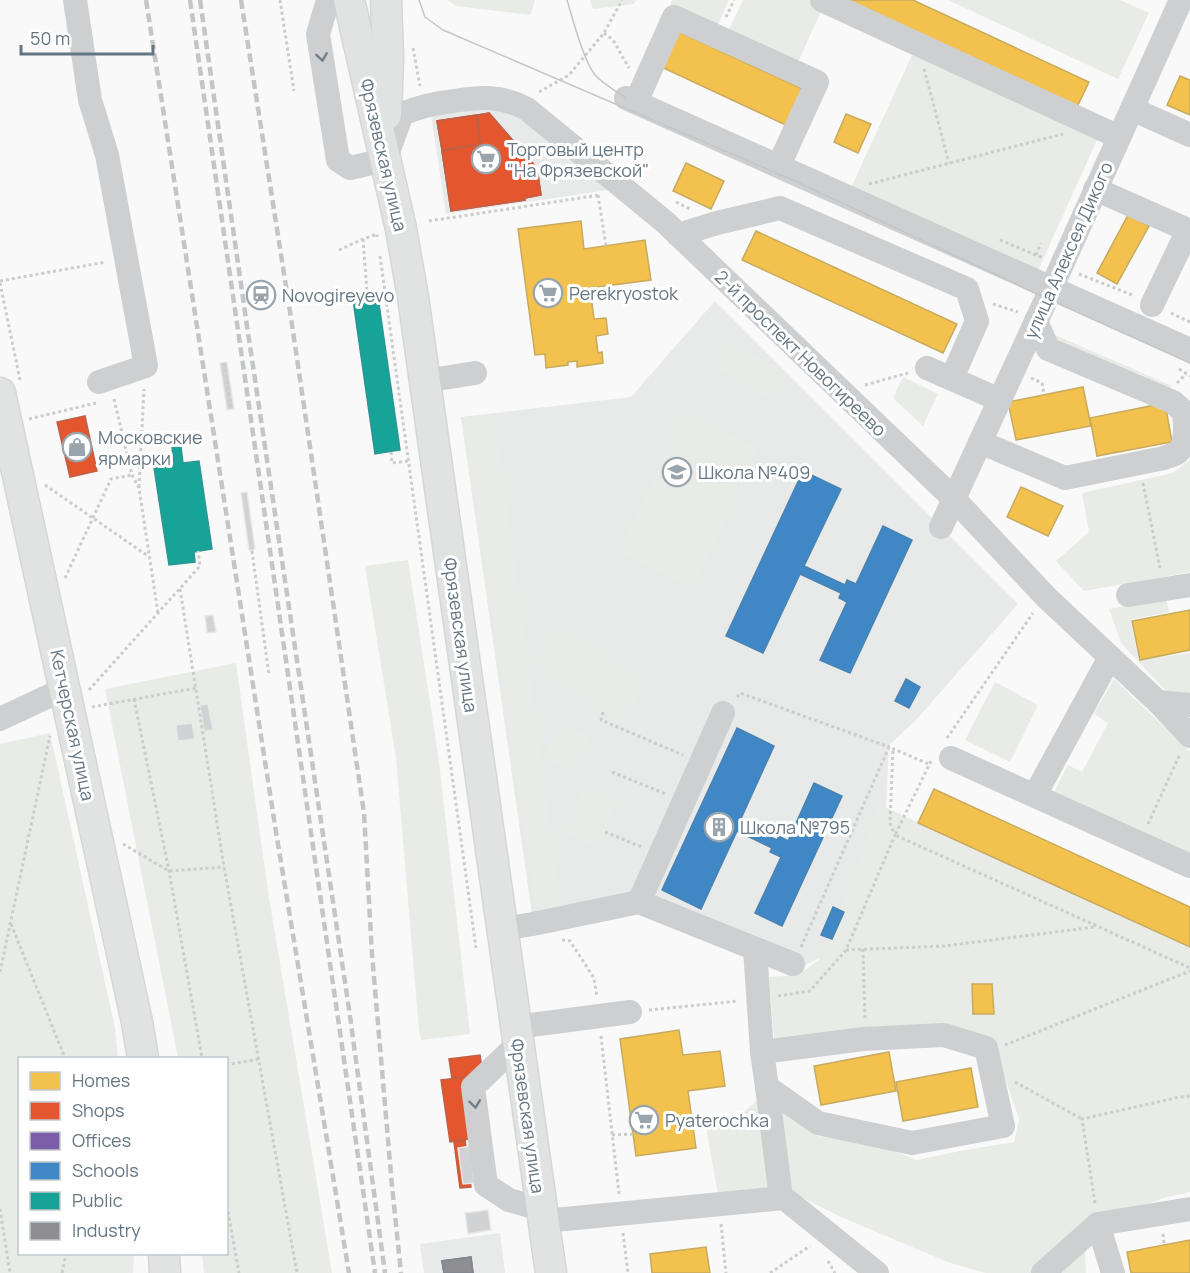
<svg xmlns="http://www.w3.org/2000/svg" width="1190" height="1273" font-family="Manrope,sans-serif">
<style>
.built{fill:#e8e9e9}
.green{fill:#e8ebe6}
.homes{fill:#f2c14e;stroke:#c8aa5e;stroke-width:1.5}
.shops{fill:#e4572e;stroke:#be6048;stroke-width:1.5}
.offices{fill:#7b5ea7;stroke:#74659c;stroke-width:1.5}
.schools{fill:#3f88c5;stroke:#4a83b1;stroke-width:1.5}
.public{fill:#17a398;stroke:#2e9692;stroke-width:1.5}
.industry{fill:#8d8d92;stroke:#81868e;stroke-width:1.5}
.building{fill:#d0d2d3;stroke:#e8e8e8;stroke-width:1.5}
.lines{fill:none;stroke-linecap:round;stroke-linejoin:round}
.major-casing{stroke:#d5d6d7;stroke-width:33}
.path{stroke:#cbcccd;stroke-width:3;stroke-dasharray:3 3;stroke-linecap:butt}
.minor{stroke:#cecfd0;stroke-width:24}
.major{stroke:#e1e2e2;stroke-width:30}
.tram{stroke:#c3c5c6;stroke-width:1.5}
.rail{stroke:#c3c5c6;stroke-width:4.5;stroke-dasharray:9 4.5;stroke-linecap:butt}
.oneway{stroke:#707f8b}
.labels{text-anchor:middle;dominant-baseline:central;stroke-width:6;stroke-linejoin:round;paint-order:stroke}
.poi-label{font-size:18px;fill:#657683;stroke:#fff;text-anchor:start}
.street-label{font-size:18px;fill:#657683;stroke:#fff}
</style>
<rect width="100%" height="100%" fill="#f9f9f9"/>
<g class="built">
<path d="M490,103L514,109L615,189L446,214L431,114Z"/>
<path d="M715,301L1018,604L916,720L889,745L885,828L834,950L793,972L639,910L534,929L461,417L631,397Z"/>
<path d="M500,1233L505,1273H424L420,1244Z"/>
</g>
<g class="green">
<path d="M447,0H535L530,15L456,6Z"/>
<path d="M590,0H636L634,4L593,9Z"/>
<path d="M672,0H729L717,27L670,6Z"/>
<path d="M743,0H808L823,7L797,64L728,32Z"/>
<path d="M948,0H1120L1149,13L1118,79Z"/>
<path d="M912,55L1097,140L1036,275L850,190Z"/>
<path d="M1048,332L1172,386L1164,391L1053,343Z"/>
<path d="M731,341L787,374L771,400L715,367Z"/>
<path d="M903,377L938,394L923,426L893,398Z"/>
<path d="M684,413L759,450L694,588L619,552Z"/>
<path d="M495,415L562,913L536,916L463,418Z"/>
<path d="M1190,459V572L1084,591L1056,561L1089,532L1082,493L1173,473L1189,461Z"/>
<path d="M408,560L438,754L470,1034L421,1040L419,1030L396,758L365,566Z"/>
<path d="M1166,598L1169,612L1130,620L1139,660L1190,653V696L1170,695L1121,643L1109,609Z"/>
<path d="M559,622L648,683L620,724L531,663Z"/>
<path d="M236,663L269,898L332,1273H204L202,1254H226V1058H178L105,689Z"/>
<path d="M1114,679L1190,752V857L1053,794L1068,765L1082,772L1108,723L1094,714Z"/>
<path d="M995,682L1038,705L1010,762L965,740Z"/>
<path d="M557,723L590,736L576,771L543,758Z"/>
<path d="M50,733L115,1028L118,1058H20V1254H134L133,1273H0V744Z"/>
<path d="M583,788L617,803L598,848L564,834Z"/>
<path d="M878,804L1190,947V1192L1167,1197L1087,1225L1085,1256L1086,1273H986L950,1263L841,1217L787,1190L719,1200L706,1128L714,1123L737,1118L759,1099L801,1115L817,1136L867,1143L893,1151L917,1160L960,1151L1014,1142L1019,1119L991,1038L776,1060L769,977L798,975L819,960L863,852Z"/>
</g>
<g class="homes">
<path d="M841,0H913L1089,82L1076,109Z"/>
<path d="M675,30L807,91L790,127L659,66Z"/>
<path d="M1180,76L1190,80V115L1167,105Z"/>
<path d="M846,114L871,124L858,153L834,142Z"/>
<path d="M686,163L724,181L711,209L673,191Z"/>
<path d="M1128,215L1149,226L1117,284L1097,273Z"/>
<path d="M581,221L584,249L645,240L651,280L590,288L594,319L606,318L608,334L596,336L598,353L602,352L603,363L577,367V361L568,362V365L546,368L545,354L535,355L518,229Z"/>
<path d="M756,231L957,324L943,353L742,260Z"/>
<path d="M1083,387L1091,426L1016,440L1008,402Z"/>
<path d="M1165,403L1172,442L1097,456L1090,418Z"/>
<path d="M1021,487L1063,506L1048,536L1007,517Z"/>
<path d="M1190,610V650L1140,660L1132,621Z"/>
<path d="M934,789L1190,907V947L918,823Z"/>
<path d="M972,984H992L994,1014H973Z"/>
<path d="M679,1030L683,1055L720,1051L725,1086L688,1091L696,1148L636,1156L620,1039Z"/>
<path d="M889,1052L896,1091L821,1105L814,1066Z"/>
<path d="M971,1068L978,1107L903,1121L896,1082Z"/>
<path d="M1190,1240V1273H1131L1127,1252Z"/>
<path d="M706,1247L710,1273H652L650,1254Z"/>
</g>
<g class="shops">
<path d="M489,113L537,168L541,195L525,198V200L451,211L442,151L481,144L477,115Z"/>
<path d="M489,113L537,168L541,195L525,198V200L451,211L442,151L481,144L477,115Z"/>
<path d="M476,115L480,144L442,150L437,121Z"/>
<path d="M476,115L480,144L442,150L437,121Z"/>
<path d="M85,416L97,471L70,477L57,422Z"/>
<path d="M480,1055L483,1075L452,1079L449,1059Z"/>
<path d="M467,1077L476,1138L450,1142L441,1080Z"/>
<path d="M465,1140L471,1187L460,1188L454,1142Z"/>
</g>
<path class="offices" d="M471,1257L473,1273H444L442,1261Z"/>
<g class="schools">
<path d="M803,471L841,489L804,566L845,585L847,580L856,584L883,526L912,540L850,673L820,660L847,602L839,598L841,593L800,574L763,653L726,636Z"/>
<path d="M906,679L920,687L909,708L895,701Z"/>
<path d="M737,728L774,746L739,823L777,840L779,836L788,841L814,783L842,796L782,926L755,913L781,857L770,852L772,848L737,831L701,909L662,890Z"/>
<path d="M833,907L844,912L832,939L821,935Z"/>
</g>
<g class="public">
<path d="M377,290L400,450L375,454L352,293Z"/>
<path d="M181,447L183,463L199,461L212,549L194,552L195,562L169,565L154,468L174,465L172,448Z"/>
</g>
<path class="industry" d="M471,1257L473,1273H444L442,1261Z"/>
<g class="building">
<path d="M227,362L234,409L227,410L220,363Z"/>
<path d="M247,492L255,549L252,551L249,550L241,493Z"/>
<path d="M213,615L216,632L207,633L205,616Z"/>
<path d="M208,704L213,730L204,731L200,705Z"/>
<path d="M192,723L195,739L178,741L176,725Z"/>
<path d="M470,1146L474,1183L463,1184L458,1148Z"/>
<path d="M488,1210L491,1230L468,1234L465,1213Z"/>
</g>
<g class="lines">
<g class="major-casing">
<g id="major">
<path d="M349,0L401,229L413,297L551,1273"/>
<path d="M386,0L388,57L386,115"/>
<path d="M0,393L137,1022L143,1058"/>
<path d="M164,1254L165,1273"/>
</g>
</g>
<g class="path">
<path d="M280,0L294,91"/>
<path d="M726,17L734,0"/>
<path d="M604,33L613,40L629,68"/>
<path d="M413,48L420,86"/>
<path d="M924,69L949,163"/>
<path d="M539,92L569,75L604,33L622,0"/>
<path d="M869,184L1063,134"/>
<path d="M598,195L606,246"/>
<path d="M676,202L692,210"/>
<path d="M429,221L600,195"/>
<path d="M363,239L367,291"/>
<path d="M1000,240L1043,258"/>
<path d="M339,250L363,239L377,234V237"/>
<path d="M1036,255L1041,243"/>
<path d="M380,256L476,948"/>
<path d="M1079,274L1135,296"/>
<path d="M0,281L106,262"/>
<path d="M0,283L20,380"/>
<path d="M993,304L1018,312"/>
<path d="M1171,313L1190,322"/>
<path d="M224,363L231,409"/>
<path d="M1179,369L1190,376"/>
<path d="M1031,378L1042,383L1044,395"/>
<path d="M1177,383L1186,374"/>
<path d="M865,385L908,373"/>
<path d="M114,399L132,475L139,488L158,613"/>
<path d="M29,419L96,403"/>
<path d="M391,452L392,463L408,461"/>
<path d="M1143,483L1160,568"/>
<path d="M45,485L148,556"/>
<path d="M139,487L144,389"/>
<path d="M252,551L269,675"/>
<path d="M65,578L111,479L132,475"/>
<path d="M180,589L224,867L297,1273"/>
<path d="M89,690L200,566L198,551"/>
<path d="M737,697L740,693L889,747"/>
<path d="M134,699L169,871L202,1058"/>
<path d="M92,707L196,688"/>
<path d="M603,712L601,720L683,755"/>
<path d="M947,738L1033,613"/>
<path d="M931,761L895,835L1190,968"/>
<path d="M612,772L666,794"/>
<path d="M1148,824L1180,754"/>
<path d="M605,832L642,847"/>
<path d="M123,844L169,871L224,867"/>
<path d="M11,924L65,1058"/>
<path d="M562,940L570,941L594,978L597,997"/>
<path d="M801,947L889,747L931,765"/>
<path d="M863,949L865,1020"/>
<path d="M846,950L944,946L1095,927"/>
<path d="M0,972L50,736"/>
<path d="M778,996L810,991L846,950L895,835L890,823L893,749"/>
<path d="M649,1010L738,1001"/>
<path d="M601,1036L619,1194"/>
<path d="M1005,1045L1190,971"/>
<path d="M226,1065L259,1059"/>
<path d="M1015,1082L1082,1119"/>
<path d="M612,1135L633,1134"/>
<path d="M226,1200L239,1273"/>
<path d="M1095,1203L1082,1119L1180,1097L1190,1096"/>
<path d="M0,1209L10,1273"/>
<path d="M721,1224L726,1273"/>
<path d="M623,1233L628,1273"/>
<path d="M1163,1234L1164,1244"/>
<path d="M828,1261L835,1273"/>
<path d="M62,1273L66,1254"/>
<path d="M770,1273L810,1246"/>
</g>
<g class="minor">
<path d="M75,0L90,100L107,155L146,366L99,382"/>
<path d="M328,0L318,34L338,160L350,168L385,160L402,114C421,106 433,104 453,101C481,97 501,95 527,109L665,222L954,499L1046,597L1158,702L1190,736"/>
<path d="M822,0L1119,137"/>
<path d="M626,98L1190,350"/>
<path d="M636,102L674,17L817,82L779,165"/>
<path d="M1132,109L1190,135"/>
<path d="M1095,189L1188,230"/>
<path d="M678,235L717,223L780,208L967,289L977,321L952,378"/>
<path d="M1152,305L1188,230L1190,231"/>
<path d="M927,368L1000,400"/>
<path d="M425,381L475,373"/>
<path d="M980,442L1065,478L1164,458C1168,456 1175,455 1178,452C1188,443 1185,424 1184,412L1173,402L1048,349L1036,321"/>
<path d="M941,527L1051,289L1181,0"/>
<path d="M1128,595L1190,585"/>
<path d="M1158,702L1190,705"/>
<path d="M0,719L64,689"/>
<path d="M951,758L1190,866"/>
<path d="M1035,795L1110,657"/>
<path d="M639,902L723,713"/>
<path d="M503,929L533,924L639,902L793,964"/>
<path d="M755,949L762,1052"/>
<path d="M516,1027L630,1012"/>
<path d="M944,1035L986,1048L1003,1126L912,1143L818,1123L767,1087L762,1052L863,1039Z"/>
<path d="M518,1044L473,1087L486,1185L509,1200L541,1209"/>
<path d="M767,1087L781,1198"/>
<path d="M544,1221L784,1198L877,1273"/>
<path d="M1098,1224L1113,1273"/>
<path d="M1043,1273L1098,1224L1190,1209"/>
</g>
<use href="#major" class="major"/>
<g class="tram">
<path d="M419,0L425,17L443,30L795,181L1046,298L1190,363"/>
<path d="M567,0C573,19 583,60 595,75C603,84 616,91 626,98"/>
</g>
<g class="rail">
<path d="M146,0L276,832L349,1273"/>
<path d="M190,0L375,1273"/>
<path d="M200,0L247,326L349,1009L385,1273"/>
<path d="M241,0L291,318L364,813L372,954L392,1186L401,1273"/>
</g>
</g>
<defs><path id="oneway-chevron" d="M-2-3.5L2.5 0L-2 3.5" fill="none" stroke-width="1.6" stroke-linecap="round" stroke-linejoin="round" transform="scale(1.5)"/></defs>
<g class="oneway">
<use href="#oneway-chevron" transform="translate(322 57) rotate(81)"/>
<use href="#oneway-chevron" transform="translate(475 1104) rotate(83)"/>
</g>
<defs>
<g id="supermarket-ring" transform="scale(1.5)"><circle r="9.5" fill="#fff" stroke="#99a4ac" stroke-width="1.5"/><path d="M-6-5.5h2.5l.6 2H6L4.5 2H-2.5L-4.4-4H-6ZM-1.5 3.2a1.3 1.3 0 1 0 .1 0ZM3 3.2a1.3 1.3 0 1 0 .1 0Z" fill="#99a4ac"/></g>
<g id="station-ring" transform="scale(1.5)"><circle r="9.5" fill="#fff" stroke="#99a4ac" stroke-width="1.5"/><path d="M-3-6H3Q5-6 5-4V2Q5 4 3 4L4.5 6H3L1.5 4h-3L-3 6H-4.5L-3 4Q-5 4-5 2V-4Q-5-6-3-6ZM-3.5-4v3h7v-3ZM-3.5 1v1.5H-2V1ZM2 1v1.5H3.5V1Z" fill="#99a4ac"/></g>
<g id="shop-ring" transform="scale(1.5)"><circle r="9.5" fill="#fff" stroke="#99a4ac" stroke-width="1.5"/><path d="M-5-2.5h2.3a2.7 3.5 0 0 1 5.4 0H5L5.5 6h-11ZM-1.5-2.5h3a1.5 2.3 0 0 0-3 0Z" fill="#99a4ac"/></g>
<g id="school-ring" transform="scale(1.5)"><circle r="9.5" fill="#fff" stroke="#99a4ac" stroke-width="1.5"/><path d="M0-5L7-2L0 1L-7-2ZM-4 1L0 2.5L4 1V4Q0 6-4 4Z" fill="#99a4ac"/></g>
<g id="building-ring" transform="scale(1.5)"><circle r="9.5" fill="#fff" stroke="#99a4ac" stroke-width="1.5"/><path d="M-4-6H4V6H1V3H-1V6H-4ZM-2.5-4.3h1.7v1.8h-1.7ZM.8-4.3h1.7v1.8H.8ZM-2.5-1h1.7V.8h-1.7ZM.8-1h1.7V.8H.8Z" fill="#99a4ac"/></g>
</defs>
<g fill-rule="evenodd">
<use href="#supermarket-ring" x="486" y="159"/>
<use href="#supermarket-ring" x="548" y="293"/>
<use href="#station-ring" x="261" y="295"/>
<use href="#shop-ring" x="77" y="447"/>
<use href="#school-ring" x="677" y="472"/>
<use href="#building-ring" x="719" y="827"/>
<use href="#supermarket-ring" x="644" y="1120"/>
</g>
<g class="labels">
<g class="poi-label">
<text x="507" y="149">Торговый центр<tspan x="507" dy="21">"На Фрязевской"</tspan></text>
<text x="569" y="293">Perekryostok</text>
<text x="282" y="295">Novogireyevo</text>
<text x="98" y="437">Московские<tspan x="98" dy="21">ярмарки</tspan></text>
<text x="698" y="472">Школа №409</text>
<text x="740" y="827">Школа №795</text>
<text x="665" y="1120">Pyaterochka</text>
</g>
<g class="street-label">
<text transform="translate(384 155) rotate(77)">Фрязевская улица</text>
<text transform="translate(1068 250) rotate(-66)">улица Алексея Дикого</text>
<text transform="translate(801 353) rotate(44)">2-й проспект Новогиреево</text>
<text transform="translate(461 635) rotate(82)">Фрязевская улица</text>
<text transform="translate(73 725) rotate(78)">Кетчерская улица</text>
<text transform="translate(528 1116) rotate(82)">Фрязевская улица</text>
</g>
</g>
<rect x="18" y="1057" width="210" height="198" fill="#ffffff" stroke="#c1c8cd" stroke-width="1.5"/>
<rect x="30" y="1072" width="30" height="18" fill="#f2c14e" stroke="#c1c8cd" stroke-width="1.5"/>
<text x="72" y="1087" font-size="18" fill="#657683">Homes</text>
<rect x="30" y="1102" width="30" height="18" fill="#e4572e" stroke="#c1c8cd" stroke-width="1.5"/>
<text x="72" y="1117" font-size="18" fill="#657683">Shops</text>
<rect x="30" y="1132" width="30" height="18" fill="#7b5ea7" stroke="#c1c8cd" stroke-width="1.5"/>
<text x="72" y="1147" font-size="18" fill="#657683">Offices</text>
<rect x="30" y="1162" width="30" height="18" fill="#3f88c5" stroke="#c1c8cd" stroke-width="1.5"/>
<text x="72" y="1177" font-size="18" fill="#657683">Schools</text>
<rect x="30" y="1192" width="30" height="18" fill="#17a398" stroke="#c1c8cd" stroke-width="1.5"/>
<text x="72" y="1207" font-size="18" fill="#657683">Public</text>
<rect x="30" y="1222" width="30" height="18" fill="#8d8d92" stroke="#c1c8cd" stroke-width="1.5"/>
<text x="72" y="1237" font-size="18" fill="#657683">Industry</text>
<path d="M21 45v9h132v-9" fill="none" stroke="#657683" stroke-width="3"/>
<text x="30" y="45" font-size="18" fill="#657683" stroke="#ffffff" stroke-width="4.5" paint-order="stroke">50 m</text>
</svg>
